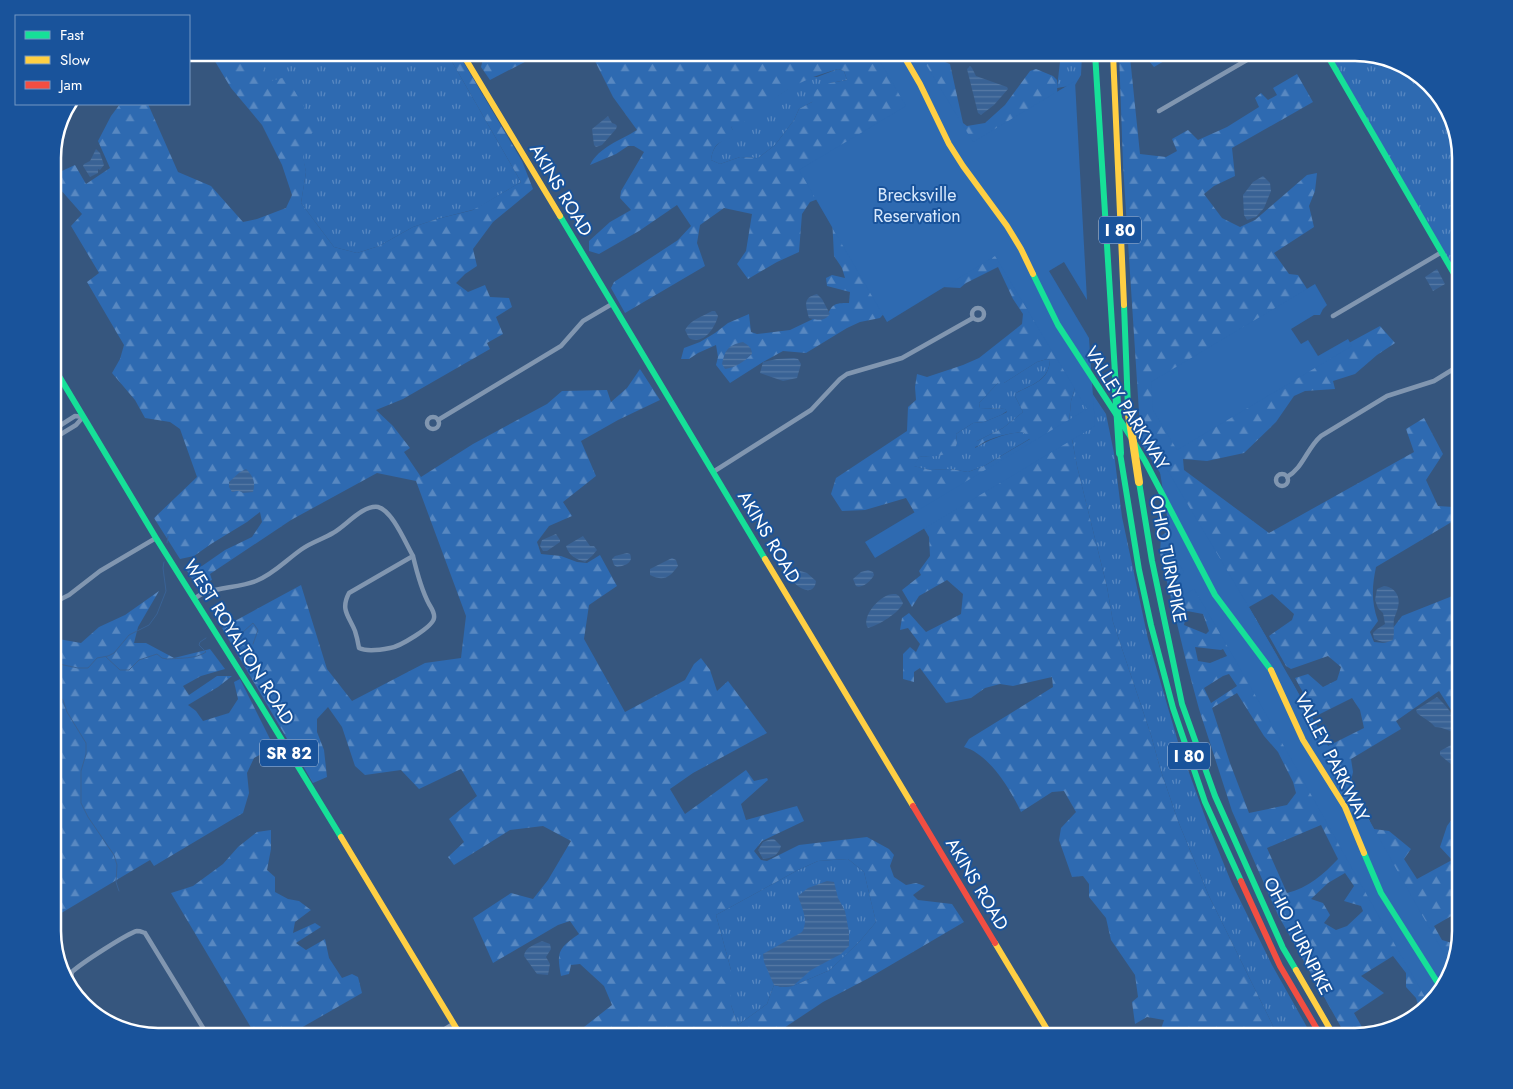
<svg xmlns="http://www.w3.org/2000/svg" width="1513" height="1089" font-family="Jost,sans-serif">
<style>
.grass{fill:url(#grass-tufts)}
.forest{fill:url(#forest-firs);fill-rule:evenodd}
.park{fill:#2e6ab1}
.water{fill:url(#water-rules)}
.lines{fill:none;stroke-linecap:round;stroke-linejoin:round}
.stream{stroke:#396295;stroke-width:1}
.street{stroke:#8196b0;stroke-width:4.5}
.fast{stroke:#16e098;stroke-width:6}
.slow{stroke:#ffcf43;stroke-width:6}
.jam{stroke:#f24e42;stroke-width:6}
.fast-bridge{stroke:#16e098;stroke-width:8}
.slow-bridge{stroke:#ffcf43;stroke-width:8}
.labels{text-anchor:middle;dominant-baseline:central;stroke-width:4;stroke-linejoin:round;paint-order:stroke}
.shield{fill:#19539b;stroke:#bacbe1;stroke-width:1}
.shield-label{font-size:16px;font-weight:bold;fill:#fff}
.street-label{font-size:18px;fill:#fff;stroke:#19539b}
.park-label{font-size:18px;fill:#d7e8fc;stroke:#19539b}
.rim{fill:none;stroke:#fff;stroke-width:2.5}
</style>
<defs>
<pattern id="grass-tufts" width="24" height="20" patternUnits="userSpaceOnUse" patternTransform="scale(1.25)"><rect width="24" height="20" fill="#2e6ab1"/><path d="M3 7l-1-3M5 7V3M7 7l1-3M15 17l-1-3M17 17v-4M19 17l1-3" fill="none" stroke="#5888c1"/></pattern>
<pattern id="forest-firs" width="22" height="20" patternUnits="userSpaceOnUse" patternTransform="scale(1.25)"><rect width="22" height="20" fill="#2e6ab1"/><path d="M5 1l3.5 6h-7zM16 11l3.5 6h-7z" fill="#5888c1"/></pattern>
<pattern id="water-rules" width="6" height="5" patternUnits="userSpaceOnUse" patternTransform="scale(1.25)"><rect width="6" height="5" fill="#396295"/><path d="M0 2.5h6" fill="none" stroke="#577aa5"/></pattern>
</defs>
<rect width="100%" height="100%" fill="#36567e"/>
<g class="grass">
<path d="M255,53H447L521,182L476,209L437,219L413,227L379,246L357,253L334,247L301,203L306,172L300,145Z"/>
<path d="M1061,53H1082L1081,75L1075,85L1057,88Z"/>
<path d="M1328,53H1355L1419,74L1449,111L1460,158V280Z"/>
<path d="M838,69L844,71L847,80L830,83L812,102L799,109L794,120L775,145L758,158L740,157L720,164L711,160C713,147 717,142 730,138L733,130L731,127L794,85L810,77H817Z"/>
<path d="M1047,359L1050,360C1049,380 1033,384 1016,393L1015,396L1023,412L1003,428L977,441L975,448C990,439 1006,433 1023,432L1031,438L984,466L968,472L950,469L930,470L913,466L919,457L942,455L957,444L956,434L973,423L984,422L1001,415L1007,412L1005,409L980,408L979,403L998,383H1004L1037,362Z"/>
<path d="M1078,378L1086,384L1106,414L1114,453L1122,517L1148,639L1178,742L1208,825L1232,884L1272,965L1312,1036H1278L1209,896L1178,821L1160,768L1151,735L1113,622L1107,587L1077,466L1069,423L1071,401Z"/>
<path d="M848,859L864,872L876,922L860,941L830,970L793,986L774,985L767,1004L738,1025L731,1005V970L716,915L798,870L818,861Z"/>
</g>
<g class="forest">
<path d="M210,53H255L270,81L286,77L317,128L301,145L306,172L301,203L334,247L357,253L379,246L413,227L437,219L473,210L521,182L447,53H458L522,161L533,189L493,222L473,249L477,266L465,274L456,283L468,292L485,285L490,297L509,298L512,307L496,317L503,334L487,343L490,349L403,399L376,410L393,426L410,448L404,452L421,477L473,444L547,404L562,391L607,390L611,402L627,388L640,369L660,400L618,420L581,441L596,476L563,502L572,516L549,526L537,542L541,554L561,556L577,562L587,563L600,555L617,586L589,605L584,639L625,712L685,680L694,664L701,658L710,670L717,691L728,681L767,733L693,773L670,789L685,814L746,770L754,781L767,778L768,780L741,804L746,820L797,806L804,821L762,841L754,851L761,860L767,861L799,845L867,837L889,849L894,855L890,866L894,877L906,885L916,883L925,886L913,895L918,900L952,904L964,922L867,979L823,1002L781,1030L784,1036H579V1031L612,1005L604,986L580,964L571,965L569,974L561,976C556,951 559,948 579,934L570,921L558,925L493,963L473,918L511,893L533,899L548,880L571,841L543,826L510,830L454,865L448,857L464,842L449,819L477,796L461,769L419,789L401,770L365,775L355,766L342,727L328,707L317,719V732L324,750L327,777L313,783L222,628L301,585L327,669L352,701L425,663L461,658L466,616L416,481L377,473L291,520L210,574L212,580L197,586L187,571L202,566L225,550L252,537L262,522L260,512L247,522L211,544L194,556L180,559L154,518L197,477L180,429L170,422L145,418L135,400L112,373L120,359L124,345L87,282L99,273L71,226L82,214L60,189L53,175L75,165L86,184L110,168L98,141L111,116L120,104H148L178,172L211,186L243,222L257,219L286,208L292,195L282,165L262,125L231,88ZM848,859L864,872L876,922L860,941L830,970L793,986L782,987L774,985L767,1004L738,1025L731,1005V970L716,915L798,870L818,861Z"/>
<path d="M490,53H542L490,80L481,67L483,59Z"/>
<path d="M591,53H890L1078,378L1071,401L1069,423L1077,466L1107,587L1113,622L1151,735L1160,768L1178,821L1209,896L1278,1036H1137L1138,1032L1152,1035L1160,1032L1164,1020L1147,1017L1135,1024L1132,1002L1138,997L1135,975L1111,940L1106,918L1089,897V884L1083,876L1072,877L1059,840L1061,828L1076,812L1064,791L1052,792L1021,812C1011,790 989,754 964,747L969,739L1053,687L1052,677L1013,686L1000,684L985,688L971,698L946,703L920,668L914,672V682L903,679V654L910,647L916,652L920,644L908,628L900,630L902,618L909,613L926,632L961,614L963,594L947,580L919,596L912,607L902,590L921,575L919,571L930,556L929,537L906,498L865,510L842,511L831,494L836,478L907,431L908,407L916,400L915,387L917,374L927,377L963,365L979,358L1022,324L1023,314L1013,299L998,267L966,283L960,288L924,286L889,308L880,318L860,322L847,328L806,353L783,351L763,362L730,383L716,365L718,357L716,345L698,353L689,359H681L684,348L700,342L715,333L728,323L749,314L751,332L757,334L790,330L813,319L826,317C833,304 833,303 849,303L850,292L827,286L826,278L832,275L845,278L842,268L834,256L832,217L826,196L810,202L802,214L799,252L777,262L748,279L737,264L746,251L752,214L724,208L700,225L697,243L705,266L625,313L611,288L614,282L678,240L691,226L677,205L639,231L599,254L589,251V241L610,222L631,210L620,198L621,191L644,152L634,146H628L616,154L590,165C599,147 621,140 637,130L613,97ZM838,69L844,71L847,80L830,83L815,90L812,102L799,109L794,120L775,145L758,158L740,157L720,164L711,160C715,133 729,147 737,131L733,130L731,127C735,126 739,125 742,123C752,118 764,105 774,99C796,83 813,76 838,69ZM1047,359L1050,360C1049,381 1033,384 1016,393L1015,396L1023,412L1003,428L977,441L971,447C977,448 981,444 986,441C998,436 1010,433 1023,432L1030,439L984,466L968,472L950,469L930,470L914,466L919,457C930,456 954,458 957,443C957,440 956,437 956,434L973,423L984,422L1001,415L1007,411L1005,409L980,408L979,403L998,383H1004L1037,362Z"/>
<path d="M907,53H932L940,60L950,64L963,123L967,126L985,123L1005,105L1030,71L1036,69L1053,76L1057,80L1058,141L1024,221Z"/>
<path d="M1119,53H1132L1130,57L1140,154L1166,157L1177,151L1172,139L1188,130L1198,140L1227,127L1259,107L1255,98L1261,93L1268,100L1277,95L1273,88L1297,74L1313,102L1232,148L1235,176L1214,186L1204,194L1222,218L1240,227L1255,220L1307,175L1317,173L1315,191L1309,206L1314,227L1274,253L1289,274L1298,275L1316,303L1284,327L1312,363L1380,326L1395,343L1377,355L1355,374L1333,381L1335,389L1305,391L1294,396L1276,422L1244,453L1207,461L1183,459L1184,470L1269,533L1414,452L1406,429L1424,418L1443,454L1426,480L1438,506L1453,507L1460,502V517L1376,567C1372,586 1371,602 1378,621L1370,632L1374,642L1385,643L1393,628L1402,616L1460,593V724L1439,691L1396,721L1401,729L1351,759L1353,772L1350,785L1374,829L1389,831L1411,849L1404,859L1417,879L1452,860L1440,847L1447,826L1458,811H1460V911L1434,926L1442,940L1452,943L1457,941L1442,985L1288,675L1328,746L1364,728L1360,710L1352,698L1316,716L1295,678L1308,674L1323,687L1337,680L1341,667L1328,656L1291,669L1286,666L1269,636L1292,620L1294,614L1272,594L1249,607L1283,666L1141,443L1123,165Z"/>
<path d="M1142,53H1176L1171,57L1154,67Z"/>
<path d="M1170,530L1439,995L1420,1011L1416,998L1406,987V973L1393,956L1361,976L1384,993L1354,1013L1366,1034L1355,1036H1346L1278,915L1232,811L1199,709L1186,661L1160,553L1161,536ZM1187,611L1203,614L1209,631L1206,634L1184,625ZM1195,647L1221,650L1223,649L1227,656L1210,663L1198,661ZM1229,674L1237,686L1211,703L1204,688L1223,676ZM1237,693L1264,736L1278,752L1293,782L1296,793L1287,805L1249,813L1230,763L1212,708ZM1321,825L1338,859C1324,874 1308,888 1287,893L1267,848ZM1345,873L1354,886L1344,901L1361,906L1363,911L1347,926L1336,930L1324,923L1330,915L1323,903L1311,899L1328,883Z"/>
<path d="M53,540L62,555L53,562Z"/>
<path d="M159,591L138,627L134,643H146L174,658L210,649L225,669L201,676L183,686L189,695L217,676H232L218,687L188,705L196,711L203,721L229,713L238,699L234,682L240,679L274,747L254,758L247,773L249,793L243,813L154,866L150,860L53,918V638L81,643L99,627L125,615Z"/>
<path d="M271,830V849L267,870L275,877V892L288,899L299,901L311,910L295,922L293,933L315,923L321,927L296,943L306,950L325,939L329,958L342,978L352,974L358,977L362,993L287,1036H256L171,893L193,886L223,864L238,847L257,832Z"/>
</g>
<g class="park">
<path d="M875,53H919L973,142L1075,81L1087,300L1064,262L1049,271L1089,338L1095,426L875,558L865,542L1087,409L995,256L887,322L799,170L906,106Z"/>
<path d="M1315,284L1327,305L1323,309L1320,315H1314L1291,329L1301,344L1308,340L1318,356L1348,339L1352,346L1177,450L1153,410L1151,382Z"/>
<path d="M1157,453C1212,545 1267,636 1319,730C1363,808 1405,886 1450,964L1439,995L1429,1004C1349,866 1275,726 1194,589L1175,600L1171,581L1184,572L1173,554Z"/>
</g>
<g class="water">
<path d="M970,66L972,68L976,76L1007,87L1008,89L994,105L981,115L978,113L967,69Z"/>
<path d="M608,116L612,123L615,124L617,126L616,129L602,145L596,147L594,145L592,129Z"/>
<path d="M96,149L100,153L104,165L100,170L98,169V173L90,177L83,166L84,164L90,161Z"/>
<path d="M1263,176L1270,183L1271,191L1264,208L1256,217L1247,220L1244,215L1243,195L1253,182Z"/>
<path d="M1437,269L1445,284L1433,291L1425,277Z"/>
<path d="M817,294L822,299L830,314C824,322 818,320 809,318C806,305 802,298 817,294Z"/>
<path d="M712,311H715L718,316C715,328 703,346 689,338L685,330C691,319 702,317 712,311Z"/>
<path d="M743,342C748,345 752,348 752,354C745,361 735,368 725,369L722,364C725,349 729,345 743,342Z"/>
<path d="M794,358L798,359L801,364L797,378L783,381L760,373L763,362L777,359Z"/>
<path d="M246,469C253,476 256,482 253,492L243,493C239,490 237,491 232,492L229,487V482L240,472Z"/>
<path d="M556,534L560,540V542L547,551H543L540,546L542,540Z"/>
<path d="M583,536L590,546H594L597,550L592,556L585,562C576,559 569,556 566,546Z"/>
<path d="M627,553L630,554C634,563 624,566 617,567L614,565L612,559L615,556Z"/>
<path d="M672,558L676,560L678,566C670,577 664,582 650,575V569Z"/>
<path d="M797,570L807,573L816,581C814,599 793,587 790,575L791,572Z"/>
<path d="M868,570L873,572L874,575C871,581 862,589 856,586L853,579L861,572Z"/>
<path d="M1384,586C1395,587 1401,597 1398,607C1397,612 1395,615 1394,619C1393,627 1395,632 1393,640L1385,643L1374,639L1373,633L1377,629L1385,624L1383,613L1378,608L1375,600L1377,589Z"/>
<path d="M896,594L899,596L903,603C899,613 879,625 868,628C861,618 877,599 888,595C890,594 893,594 896,594Z"/>
<path d="M1437,697C1447,706 1459,721 1459,734C1451,732 1443,727 1435,727C1428,719 1424,719 1417,713L1416,710Z"/>
<path d="M1460,740V761L1452,765L1440,755V751Z"/>
<path d="M771,839H774L781,846C778,856 772,858 763,859L758,850L763,842Z"/>
<path d="M827,881L834,882L838,898L845,911L849,932V946L841,954L811,970L793,986L782,987L774,985L764,962L763,954L802,932C809,921 802,908 798,896L808,888Z"/>
<path d="M542,941L550,944L551,949L546,957L550,964L548,975L537,974L524,956C525,947 534,945 542,941Z"/>
</g>
<g class="lines">
<g class="stream">
<path d="M167,543L168,536"/>
<path d="M226,628L235,638L241,639L243,632L253,623L258,630L253,644"/>
<path d="M106,657L120,670H129L139,660L157,654L162,658L167,659C179,658 196,659 206,652L199,645L200,642L206,638"/>
<path d="M53,668L59,664L78,668H88L97,658L108,656L114,653L129,635L149,625L157,614L166,591L163,568L164,562"/>
<path d="M53,689L63,700L67,712L86,743V754L81,771V803L88,817L114,855L117,865L116,882L119,891"/>
</g>
<g class="street">
<path d="M1159,111L1259,53"/>
<circle cx="978" cy="314" r="6"/>
<path d="M1333,316L1442,252"/>
<circle cx="433" cy="423" r="6"/>
<path d="M438,420L561,346L583,321L612,304"/>
<path d="M53,430L75,416L83,417"/>
<path d="M53,439L76,425L83,417"/>
<path d="M713,472L811,410L840,379L847,374L902,358L973,318"/>
<circle cx="1282" cy="480" r="6"/>
<path d="M1287,477C1303,468 1307,448 1321,436L1387,396L1434,381L1460,365"/>
<path d="M194,599C198,596 203,593 207,592C223,587 240,587 256,581C274,574 286,560 302,549C312,542 323,539 333,533C346,526 362,505 378,507C392,510 406,544 413,556L349,593C340,610 349,616 355,631C357,637 358,642 359,648C367,652 380,650 390,648C399,647 433,627 434,618C435,613 432,609 429,604C421,589 417,573 413,556"/>
<path d="M53,603L69,595L100,571L156,538"/>
<path d="M88,1008C82,997 69,984 72,972C80,964 128,933 137,931C141,931 142,932 145,933L208,1036"/>
<path d="M434,1036L453,1024"/>
</g>
<g class="fast">
<path d="M1095,53L1116,389"/>
<path d="M1326,53L1460,284"/>
<path d="M560,216L765,559"/>
<path d="M1033,274L1058,325L1129,434L1145,461L1215,595L1271,670"/>
<path d="M1124,305L1128,408"/>
<path d="M53,366L156,538L257,699L341,837"/>
<path d="M1120,453L1139,570L1151,625L1173,708L1205,802L1241,881"/>
<path d="M1139,482L1152,561L1182,704L1215,796L1283,948L1296,970"/>
<path d="M1364,853L1381,893L1441,988"/>
</g>
<g class="slow">
<path d="M462,53L560,216"/>
<path d="M902,53L920,84L949,144L963,166L1007,226L1021,249L1033,274"/>
<path d="M1113,53L1124,305"/>
<path d="M765,559L913,806"/>
<path d="M1271,670L1303,740L1345,807L1364,853"/>
<path d="M341,837L461,1036"/>
<path d="M995,943L1051,1036"/>
<path d="M1296,970L1334,1036"/>
</g>
<g class="jam">
<path d="M913,806L995,943"/>
<path d="M1241,881L1280,966L1321,1036"/>
</g>
<path class="fast-bridge" d="M1116,389L1120,453"/>
<path class="slow-bridge" d="M1128,408L1139,482"/>
</g>
<g class="labels">
<g class="shield">
<rect x="1099" y="216.5" width="42" height="27" rx="4"/>
<rect x="260" y="739.5" width="58" height="27" rx="4"/>
<rect x="1168" y="742.5" width="42" height="27" rx="4"/>
</g>
<g class="shield-label">
<text x="1120" y="230">I 80</text>
<text x="289" y="753">SR 82</text>
<text x="1189" y="756">I 80</text>
</g>
<g class="street-label">
<text transform="translate(561 190) rotate(59)">AKINS ROAD</text>
<text transform="translate(1127 408) rotate(58)">VALLEY PARKWAY</text>
<text transform="translate(769 537) rotate(59)">AKINS ROAD</text>
<text transform="translate(1168 559) rotate(79)">OHIO TURNPIKE</text>
<text transform="translate(239 642) rotate(58)">WEST ROYALTON ROAD</text>
<text transform="translate(1332 757) rotate(63)">VALLEY PARKWAY</text>
<text transform="translate(977 884) rotate(59)">AKINS ROAD</text>
<text transform="translate(1298 936) rotate(63)">OHIO TURNPIKE</text>
</g>
<g class="park-label">
<text x="917" y="195">Brecksville<tspan x="917" dy="21">Reservation</tspan></text>
</g>
</g>
<path d="M0 0H1513V1089H0ZM158 61H1355A97 97 0 0 1 1452 158V931A97 97 0 0 1 1355 1028H158A97 97 0 0 1 61 931V158A97 97 0 0 1 158 61Z" fill="#19539b" fill-rule="evenodd"/>
<path class="rim" d="M158 61H1355A97 97 0 0 1 1452 158V931A97 97 0 0 1 1355 1028H158A97 97 0 0 1 61 931V158A97 97 0 0 1 158 61Z"/>
<rect x="15" y="15" width="175" height="90" fill="#19539b" stroke="#7598c3"/>
<rect x="25" y="31" width="25" height="8" fill="#16e098" stroke="#7598c3"/>
<text x="60" y="40" font-size="15" fill="#ffffff">Fast</text>
<rect x="25" y="56" width="25" height="8" fill="#ffcf43" stroke="#7598c3"/>
<text x="60" y="65" font-size="15" fill="#ffffff">Slow</text>
<rect x="25" y="81" width="25" height="8" fill="#f24e42" stroke="#7598c3"/>
<text x="60" y="90" font-size="15" fill="#ffffff">Jam</text>
</svg>
